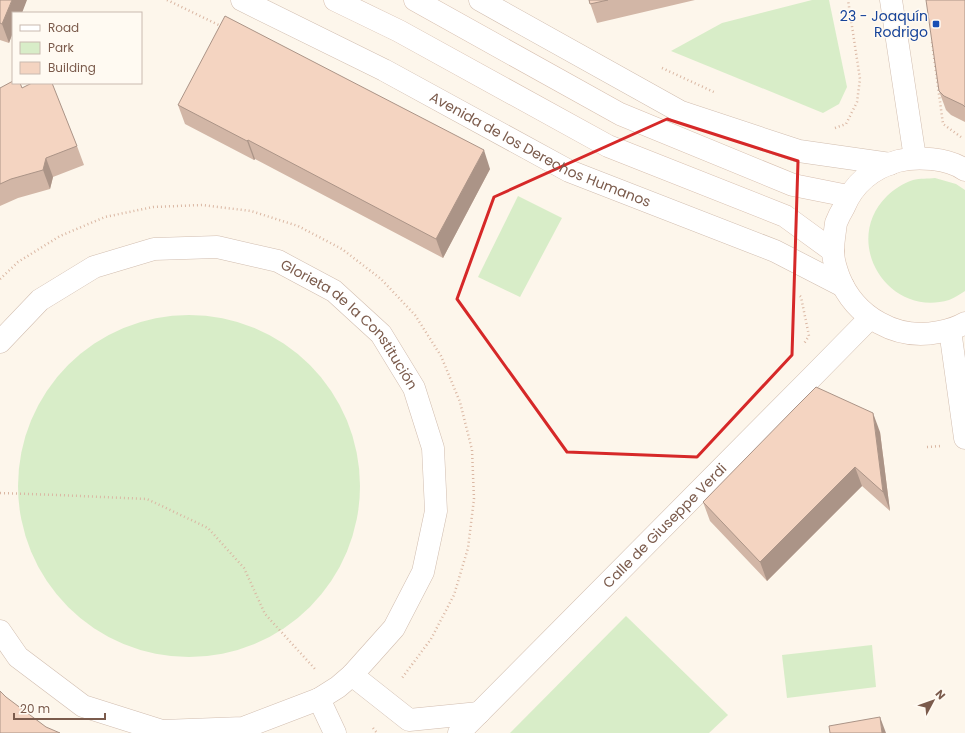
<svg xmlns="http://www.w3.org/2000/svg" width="965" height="733" font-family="Poppins,sans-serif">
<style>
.green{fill:#d8edc8}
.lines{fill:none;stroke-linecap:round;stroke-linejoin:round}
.minor-casing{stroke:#d1bdaf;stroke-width:23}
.tertiary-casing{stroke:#d1bdaf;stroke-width:23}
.secondary-casing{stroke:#d7bfaf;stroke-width:23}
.path{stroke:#dab7a3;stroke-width:2.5;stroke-dasharray:1 3;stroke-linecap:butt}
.minor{stroke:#fff;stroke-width:22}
.tertiary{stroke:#fff;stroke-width:22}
.secondary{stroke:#fff;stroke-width:22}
.wall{fill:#d2b6a6}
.shaded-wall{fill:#ab9487}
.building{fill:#f4d4c1;stroke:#ab9487}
.marked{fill:none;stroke:#d62828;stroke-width:3;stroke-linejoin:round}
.transit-dot{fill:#1a4fb4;stroke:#fffaf2;stroke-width:1.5}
.labels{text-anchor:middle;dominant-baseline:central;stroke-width:3;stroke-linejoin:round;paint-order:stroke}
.transit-label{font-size:14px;fill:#164399;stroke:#fffaf2;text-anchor:end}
.street-label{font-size:14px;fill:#7b5b4c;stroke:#fffaf2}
</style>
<rect width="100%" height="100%" fill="#fdf6eb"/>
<g class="green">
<path d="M812,0H829L847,87L839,104L823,113L671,51L722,23Z"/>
<path d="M935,178L956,184L965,190V291C960,294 954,298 949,300C887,318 841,241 887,196C894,189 904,183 913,180C920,178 928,179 935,178Z"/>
<path d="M518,196L562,218L520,297L478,277Z"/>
<circle cx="189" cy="486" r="171"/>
<path d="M626,616L728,715L709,733H510Z"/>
<path d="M872,645L876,687L787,698L782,655Z"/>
</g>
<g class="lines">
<g class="minor-casing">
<g id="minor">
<path id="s1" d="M242,0L384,70L569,171L775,251L843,286"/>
<path d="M480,0L681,112L799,151L890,164"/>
<path id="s2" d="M0,342L40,300L94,267L154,249L217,247L278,261L334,291L381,334L414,388L433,448L436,511L423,572L394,628L352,675L338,687L319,699L243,728L162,731L83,706L18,657L0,631"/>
<path d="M352,675L409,720L479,713"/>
<path d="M319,699L335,733"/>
</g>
</g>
<g class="tertiary-casing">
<g id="tertiary">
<path d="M891,0L915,158"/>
<path d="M950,330L965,438"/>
<path id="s3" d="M459,733L812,377L870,318"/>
</g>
</g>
<g class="secondary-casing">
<g id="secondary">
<path d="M335,0L399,31L608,146L785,216L833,251"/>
<path d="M415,0L620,114L793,185L848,196"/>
<path d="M965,170C948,158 917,156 898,161C873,168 854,183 844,207C841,212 838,218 836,223C835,231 833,243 833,251C833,259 836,269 839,277C855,317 897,341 939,332C949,330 957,328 965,323"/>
</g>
</g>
<g class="path">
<path d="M167,0L223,27"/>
<path d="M932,42L943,124L961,137"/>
<path d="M662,68L716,93"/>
<path d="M835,128L846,124L857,102L860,79L848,0"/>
<path d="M0,279L18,262L60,236L105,217L153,207L202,205L251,211L298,226L342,249L381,279L415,315L441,356L460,402L472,450L474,499L468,548L454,595L431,639L402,678L403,680"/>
<path d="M800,296L801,297L809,336L803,345"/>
<path d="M927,447L941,446"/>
<path d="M0,493L58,495L147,499L208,528L244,568L265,614L315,669"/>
<path d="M373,728L377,733"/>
</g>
<use href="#minor" class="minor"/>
<use href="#tertiary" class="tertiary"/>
<use href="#secondary" class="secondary"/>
</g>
<g class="wall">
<path d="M0,0L13,13V32L9,43L0,40Z"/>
<path d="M589,0H695L597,23Z"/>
<path d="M965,0V122L951,115L946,110L939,91Z"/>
<path d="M0,88H22L77,146L84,165L53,177L50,189L18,198L0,206Z"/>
<path d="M178,105L490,169L443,258L255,159L254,160L185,124Z"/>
<path d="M880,432L890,511L862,486L767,581L710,521L703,502Z"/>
</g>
<g class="shaded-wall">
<path d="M12,0H27L22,13H13V32L9,43L2,24Z"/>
<path d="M248,140L255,159L254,160L247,141Z"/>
<path d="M484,150L490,169L443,258L436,239Z"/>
<path d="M46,158L53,177L50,189L43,170Z"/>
<path d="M873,413L880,432L890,511L883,492Z"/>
<path d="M855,467L862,486L767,581L760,562Z"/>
<path d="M880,717L886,733H882Z"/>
</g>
<g class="building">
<path d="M0,0H12L2,24L0,23Z"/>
<path d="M589,0H608L590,4Z"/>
<path d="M926,0H965V107L963,105L944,96L939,91Z"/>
<path d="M225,16L484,150L436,239L248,140L247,141L178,105Z"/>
<path d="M13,81V83H20L22,88L32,83H52L77,146L46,158L43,170L11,179L0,184V88Z"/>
<path d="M816,387L873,413L883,492L855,467L760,562L703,502L795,408Z"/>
<path d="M0,691L6,697L46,727L60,733H0Z"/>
<path d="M880,717L882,733H830L829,726Z"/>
</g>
<path class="marked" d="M667,119L798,161L792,355L697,457L567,452L457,299L494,197Z"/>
<rect class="transit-dot" x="932" y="20" width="8" height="8" rx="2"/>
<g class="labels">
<g class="transit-label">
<text x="928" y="16">23 - Joaquín<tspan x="928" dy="16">Rodrigo</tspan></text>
</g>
<g class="street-label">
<text stroke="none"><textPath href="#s1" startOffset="334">Avenida de los Derechos Humanos</textPath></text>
<text stroke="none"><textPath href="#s2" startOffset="407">Glorieta de la Constitución</textPath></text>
<text stroke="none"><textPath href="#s3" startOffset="292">Calle de Giuseppe Verdi</textPath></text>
</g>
</g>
<rect x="12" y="12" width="130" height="72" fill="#fffaf2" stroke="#cabab0"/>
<rect x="20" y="25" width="20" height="6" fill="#ffffff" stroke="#cabab0"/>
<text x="48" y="32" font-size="12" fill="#7b5b4c">Road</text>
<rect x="20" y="42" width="20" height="12" fill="#d8edc8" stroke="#cabab0"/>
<text x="48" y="52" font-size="12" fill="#7b5b4c">Park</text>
<rect x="20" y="62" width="20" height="12" fill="#f4d4c1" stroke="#cabab0"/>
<text x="48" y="72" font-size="12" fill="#7b5b4c">Building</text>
<g transform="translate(933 701) rotate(49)" stroke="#fffaf2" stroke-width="3" paint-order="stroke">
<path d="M0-3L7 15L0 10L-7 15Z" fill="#7b5b4c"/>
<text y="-6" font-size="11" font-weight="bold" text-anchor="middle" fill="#7b5b4c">N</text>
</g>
<path d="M14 713v6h91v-6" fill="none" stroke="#7b5b4c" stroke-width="2"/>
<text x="20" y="713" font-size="12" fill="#7b5b4c" stroke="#fffaf2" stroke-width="3" paint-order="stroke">20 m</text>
</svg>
